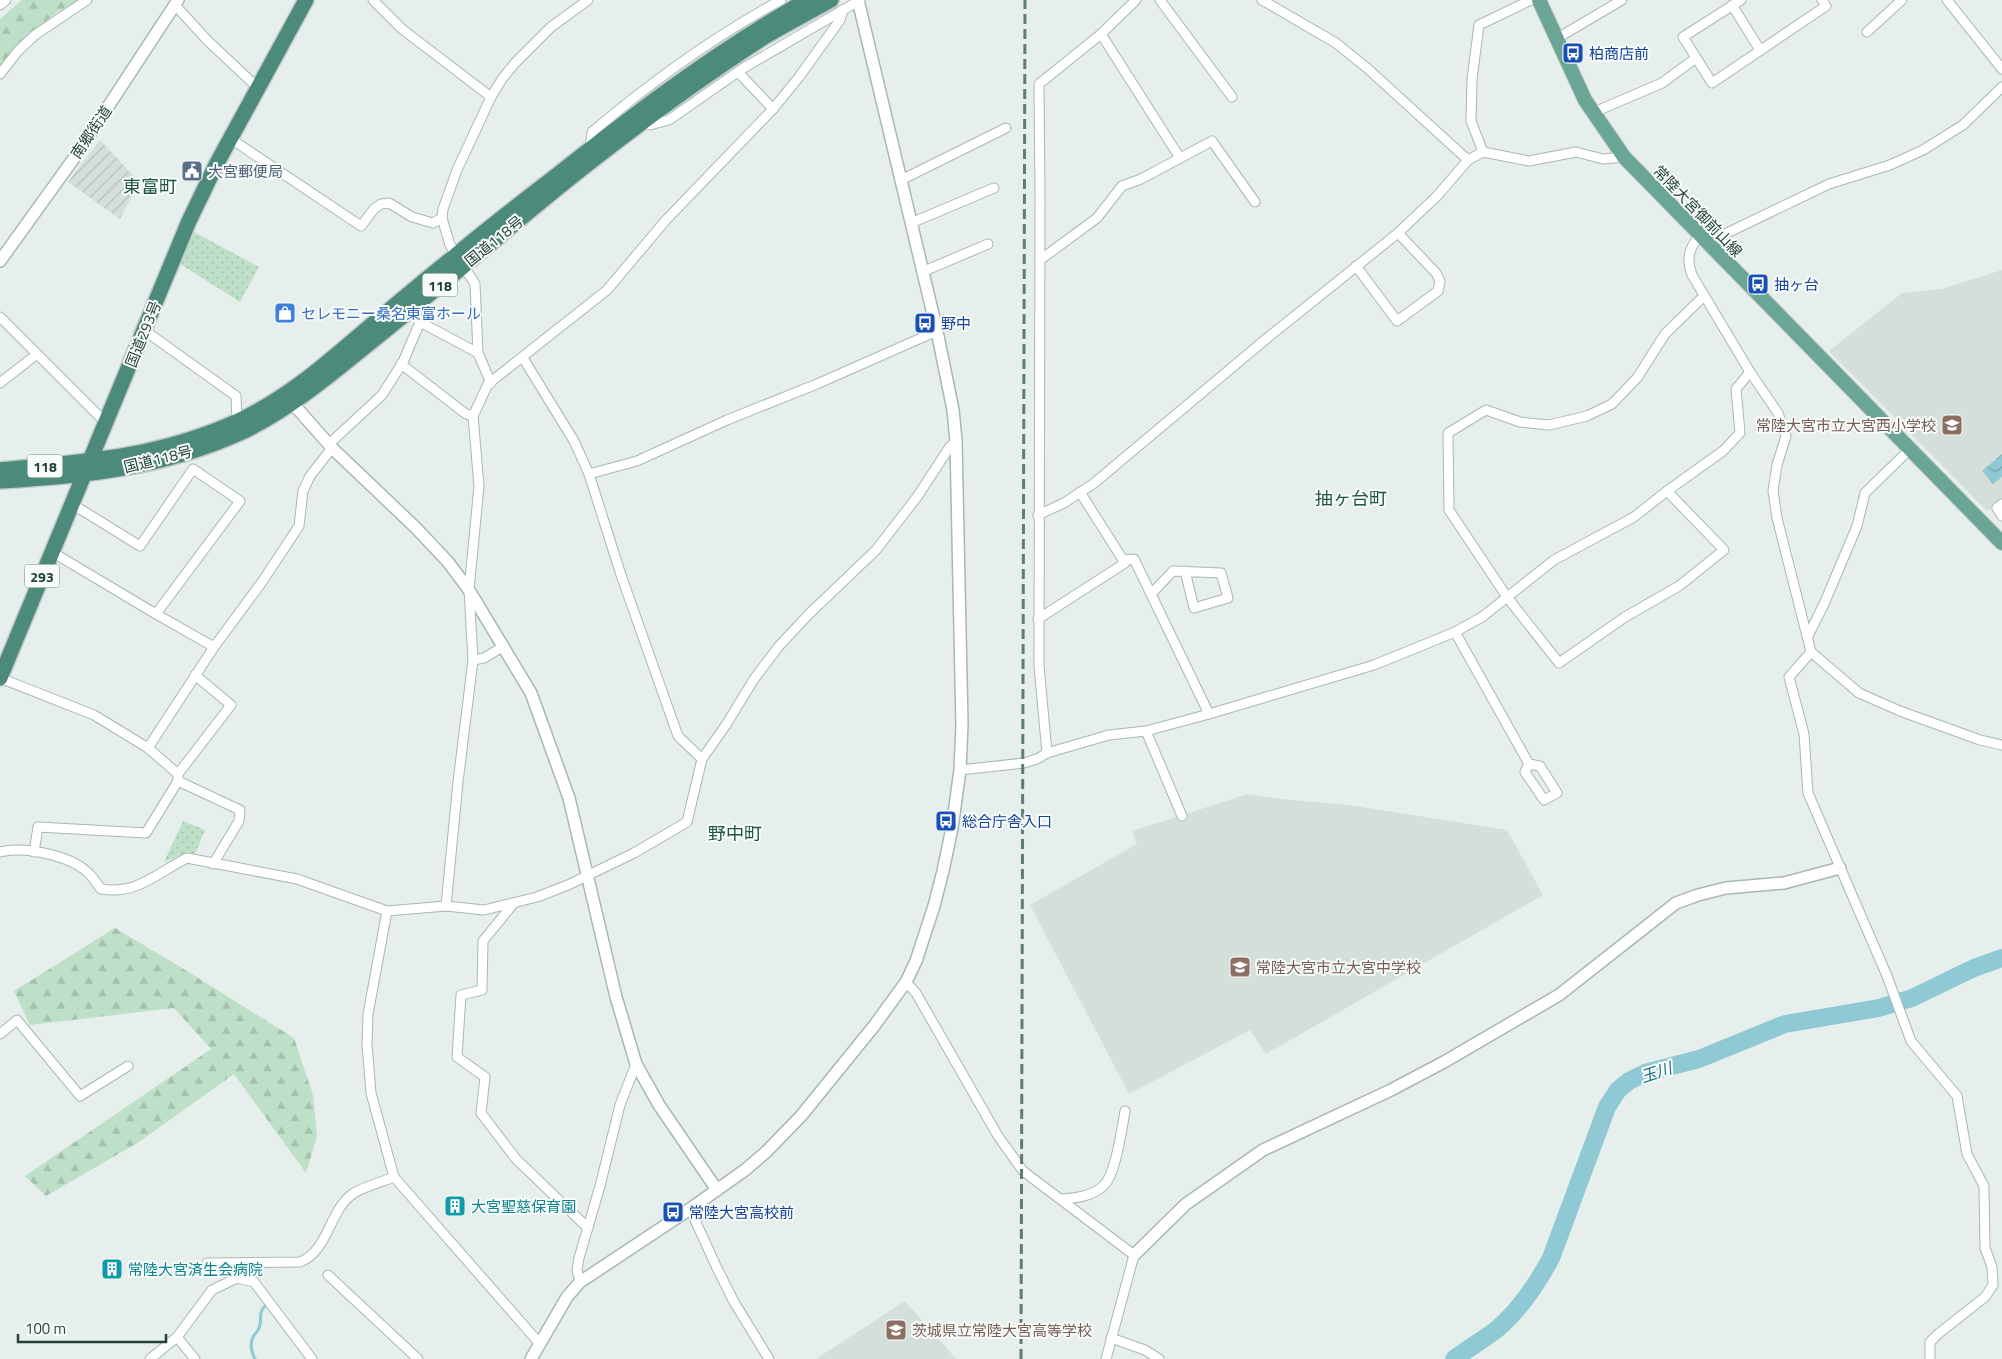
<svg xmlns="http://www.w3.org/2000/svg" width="2002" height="1359" font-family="'Titillium Web','Noto Sans JP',sans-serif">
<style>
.built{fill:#d4dfda}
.industrial{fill:url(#industrial-furrows)}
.forest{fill:url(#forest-firs)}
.park{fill:url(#park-dots)}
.water{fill:url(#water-waves)}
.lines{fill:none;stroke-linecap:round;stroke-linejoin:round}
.stream{stroke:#8ec9d4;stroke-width:3}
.river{stroke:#8ec9d4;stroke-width:18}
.minor-casing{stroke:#a8b8b2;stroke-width:11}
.tertiary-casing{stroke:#a8b8b2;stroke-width:14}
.primary-casing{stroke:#c2cac8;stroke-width:16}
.trunk-casing{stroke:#c2cac8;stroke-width:18}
.minor{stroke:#fff;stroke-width:9}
.tertiary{stroke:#fff;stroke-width:11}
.primary{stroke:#6aa596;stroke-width:14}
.trunk{stroke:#4c8a7c;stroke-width:15}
.rail{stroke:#5f7d75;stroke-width:3;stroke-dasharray:10 5;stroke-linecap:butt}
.labels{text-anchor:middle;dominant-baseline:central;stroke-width:4;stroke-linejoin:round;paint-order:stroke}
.shield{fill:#f7fbf9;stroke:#637a73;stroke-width:1}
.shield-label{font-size:14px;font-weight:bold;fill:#24423a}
.transit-label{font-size:15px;fill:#164399;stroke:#f7fbf9;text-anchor:start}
.street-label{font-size:15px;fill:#24423a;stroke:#f7fbf9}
.service-label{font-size:15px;fill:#4e5e75;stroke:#f7fbf9;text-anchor:start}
.shop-label{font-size:15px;fill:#366cbe;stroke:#f7fbf9;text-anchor:start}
.education-label{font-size:15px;fill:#785e54;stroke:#f7fbf9;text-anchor:start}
.culture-label{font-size:15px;fill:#0d838f;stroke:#f7fbf9;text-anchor:start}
.water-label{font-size:16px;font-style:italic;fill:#1c6f80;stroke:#f7fbf9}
.quarter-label{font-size:18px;fill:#1f5548;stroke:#f7fbf9}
</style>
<defs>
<pattern id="industrial-furrows" width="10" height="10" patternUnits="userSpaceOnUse" patternTransform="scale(1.25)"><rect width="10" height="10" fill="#d4dfda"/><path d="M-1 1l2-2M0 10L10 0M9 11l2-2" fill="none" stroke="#b6c1bc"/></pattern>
<pattern id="forest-firs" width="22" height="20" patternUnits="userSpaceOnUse" patternTransform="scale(1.25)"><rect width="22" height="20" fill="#bfe0c8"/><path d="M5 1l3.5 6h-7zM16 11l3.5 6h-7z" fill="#a4c1ad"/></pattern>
<pattern id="park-dots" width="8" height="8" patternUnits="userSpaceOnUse" patternTransform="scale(1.25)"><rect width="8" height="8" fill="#bfe0c8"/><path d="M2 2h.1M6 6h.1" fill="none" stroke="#a4c1ad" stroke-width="1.8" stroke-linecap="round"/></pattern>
<pattern id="water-waves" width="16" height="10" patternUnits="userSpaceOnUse" patternTransform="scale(1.25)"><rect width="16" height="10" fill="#8ec9d4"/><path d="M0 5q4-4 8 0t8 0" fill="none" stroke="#74a5ad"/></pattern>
</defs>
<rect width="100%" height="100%" fill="#e6efeb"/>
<g class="built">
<path d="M2002,270V499L1987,511L1829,351L1902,293L1942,289Z"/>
<path d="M1248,794L1280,799L1349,805L1507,830L1543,895L1266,1054L1250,1030L1129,1094L1030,905L1137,844L1132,831Z"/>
<path d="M905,1301L956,1359H816Z"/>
</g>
<path class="industrial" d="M100,140L139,182L120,219L68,182Z"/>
<g class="forest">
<path d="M22,0H79L56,13L17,44L0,67V19Z"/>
<path d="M115,928L174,963L294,1038L313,1095L317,1136L306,1173L234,1074L139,1142L46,1196L25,1176L211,1049L174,1008L30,1025L14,991Z"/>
</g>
<g class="park">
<path d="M194,232L259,267L240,302L180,264Z"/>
<path d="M183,821L205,830L195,854L188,852L164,862Z"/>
</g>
<path class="water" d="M2002,454V477L1993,484L1982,471Z"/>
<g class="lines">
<path class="stream" d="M255,1359C251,1351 249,1343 254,1335C256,1333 258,1331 259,1328C263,1319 257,1313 266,1305"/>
<path class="river" d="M1454,1359C1468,1349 1482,1340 1496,1330C1519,1311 1537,1284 1551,1258L1607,1107L1618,1090L1629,1081L1645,1073L1699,1059L1785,1024L1879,1008L1912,998L1974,968L2002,958"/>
<g class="minor-casing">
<g id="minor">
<path d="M373,0L402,29L491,97"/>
<path d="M1160,0L1232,97"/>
<path d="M1262,0L1336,43L1367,68L1468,160"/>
<path d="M1741,0L1683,37L1712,83L1826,6L1822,0"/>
<path d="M1947,0L2002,69"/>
<path d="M0,5L6,0"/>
<path d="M175,5L207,40L258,88"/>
<path d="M1732,5L1760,50"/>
<path d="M1867,32L1902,0"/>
<path d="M1101,34L1180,158"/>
<path d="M1556,39L1622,0"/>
<path d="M738,72L773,109"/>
<path d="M0,74L18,51L35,35L87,0"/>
<path d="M1592,113L1662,83L1696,58"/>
<path d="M645,121L650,125L669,120L742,69L843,10"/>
<path d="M231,139L361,226L374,209L381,204L389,203L412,217L433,223L442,218"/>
<path d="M590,149L592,132C651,82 713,37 781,0"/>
<path d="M1483,152L1471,121L1472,79L1479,25L1531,0"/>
<path d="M901,180L1006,128"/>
<path d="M911,223L994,188"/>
<path d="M1699,236C1689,249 1686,258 1692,275L1750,372L1778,413L1786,436L1777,465L1773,491L1777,518L1811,652L1859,693L1900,711L1980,740L2002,745"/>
<path d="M1708,245L1727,233L1829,184L1890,165L1923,150L1963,125L2002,87"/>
<path d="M1040,260L1097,218L1122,186L1141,179L1212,141L1255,202"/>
<path d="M1356,266L1397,321L1438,291L1440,281L1436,273L1398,233"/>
<path d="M922,272L988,244"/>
<path d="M0,317L106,423"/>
<path d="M420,322L478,353"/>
<path d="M144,330L236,396L237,421"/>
<path d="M523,358L574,441L589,474L621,575L678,736L702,759"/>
<path d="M401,364L466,414L473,416"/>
<path d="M0,383L37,354"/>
<path d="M491,383L478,353L475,284L450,245L442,218L443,209L457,170L491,97L502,79L515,63L551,27L588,0"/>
<path d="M329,444L382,395L403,362L420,322L412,308"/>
<path d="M589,474L637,461L727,420L817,384L937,331"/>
<path d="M1667,491L1724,550L1679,586L1625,617L1559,663L1507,597L1449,510L1448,433L1486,410L1520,422L1549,425L1587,416L1612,404L1637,378L1665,334L1704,296"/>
<path d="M72,504L140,546L193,469L240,501L156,614"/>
<path d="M2002,504L1997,508L2002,516"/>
<path d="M1038,515L1064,503L1093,484L1266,339L1398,233L1437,196L1468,160L1483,152L1529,161L1576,152L1603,159L1624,157"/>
<path d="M52,552L156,614L214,647"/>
<path d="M1123,560L1134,559L1209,714"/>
<path d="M1151,594L1173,571L1221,573L1228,598L1194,608L1185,571"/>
<path d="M1038,619L1125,563L1080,492"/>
<path d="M1455,632L1529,764L1525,772L1544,800L1557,793L1540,766L1529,764"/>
<path d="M1808,636L1824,604L1857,526L1865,493L1910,449"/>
<path d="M1811,652L1789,677L1804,734L1808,793L1887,976L1911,1041L1957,1096L1967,1154L1984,1186L1985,1248L1992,1267L1993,1285L1985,1297L1938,1334L1930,1342V1359"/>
<path d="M473,660L484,658L504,646"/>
<path d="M0,678L94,715L148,748L178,774V781L240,810L239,821L213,864"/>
<path d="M1146,731L1182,816"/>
<path d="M148,748L214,647L262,582L299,526L303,491L310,476L332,448"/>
<path d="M1047,753L1039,666L1040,198L1039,84L1101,34L1136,0"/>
<path d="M960,770L1024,763L1037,759L1047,753L1109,735L1146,731L1209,714L1374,665L1455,632L1482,617L1554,560L1634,517L1667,491L1723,451L1740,433L1736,389L1750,372"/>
<path d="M178,774L231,705L195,675"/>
<path d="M0,852C23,846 68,855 86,871C92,875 96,883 101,889C137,895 157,873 187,858L297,879L387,911L446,906L484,910L537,897L568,885L634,853L687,822L702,759L726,725L754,679L779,646L809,614L876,550L917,497L949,448L956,441"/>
<path d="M34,852L38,827L146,833L178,781"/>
<path d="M514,903L483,941L482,990L461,995L457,1057L485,1077L481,1113L516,1159L588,1228"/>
<path d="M446,906L458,782L473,660L469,590L479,486L473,416L488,384L607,290L666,220L773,109L799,77L840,20L843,10L860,0"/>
<path d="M387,911L368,1014L367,1045L371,1093L394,1177L540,1344"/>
<path d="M906,982L916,993L998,1136L1023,1171L1134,1255L1106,1359"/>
<path d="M0,1034L17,1020L80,1096L128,1066"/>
<path d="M1062,1199C1076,1198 1095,1196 1105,1184C1116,1172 1122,1128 1125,1111"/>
<path d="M690,1209L716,1266L734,1302L769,1359"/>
<path d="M207,1263L300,1262C329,1251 329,1209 354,1193C366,1186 382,1182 394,1177"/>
<path d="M328,1275L418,1359"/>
<path d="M580,1282L577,1270L579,1258L600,1186L620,1105L636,1064"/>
<path d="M177,1337L195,1359"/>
<path d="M1111,1338L1145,1350L1159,1359"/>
<path d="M150,1359L177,1337L212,1290L237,1278L254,1282L312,1359"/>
</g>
</g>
<g class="tertiary-casing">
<g id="tertiary">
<path d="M0,261L77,154L178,0"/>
<path d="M288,398L332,448L416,528L448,562L469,590L531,693L569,798L616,997L636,1064L659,1105L717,1190"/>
<path d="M1134,1255L1186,1204L1263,1150L1391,1090L1444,1062L1559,995L1676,903L1698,895L1726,888L1784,883L1840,868"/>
<path d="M531,1359L567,1297L580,1282L690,1209L745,1170L766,1152L801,1116L874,1026L906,982L916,961L934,906L943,871L952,828L960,770L962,725L956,441L953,410L937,331L858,0"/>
</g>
</g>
<g class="primary-casing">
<path id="primary" d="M1539,0L1585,100L1624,157L2002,543"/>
</g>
<g class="trunk-casing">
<g id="trunk">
<path d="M0,470C85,462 159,457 238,421C282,401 319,370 355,339C388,311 421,283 455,256C488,228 522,202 556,176C638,111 716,52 807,0"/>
<path d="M0,481C84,476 162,468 240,433C285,412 323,381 361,350C391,326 420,302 449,278C499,237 547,195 598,156C652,114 708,73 766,36C787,24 809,12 831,0"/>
<path d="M0,678L189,221L217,163L306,0"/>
</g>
</g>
<use href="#minor" class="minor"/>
<use href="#tertiary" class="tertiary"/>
<use href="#primary" class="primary"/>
<use href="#trunk" class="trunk"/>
<path class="rail" d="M1021,1359L1025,0"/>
</g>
<defs>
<g id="bus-square" transform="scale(1.125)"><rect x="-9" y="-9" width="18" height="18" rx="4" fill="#1a4fb4" stroke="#f7fbf9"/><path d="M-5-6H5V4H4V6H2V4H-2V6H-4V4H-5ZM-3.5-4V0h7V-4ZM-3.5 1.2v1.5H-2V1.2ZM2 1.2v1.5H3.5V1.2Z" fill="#fff"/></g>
<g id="civic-square" transform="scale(1.125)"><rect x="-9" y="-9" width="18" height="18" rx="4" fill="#5c6f8a" stroke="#f7fbf9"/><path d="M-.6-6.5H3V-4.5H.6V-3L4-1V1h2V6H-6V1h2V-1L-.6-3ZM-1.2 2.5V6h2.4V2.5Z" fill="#fff"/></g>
<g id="shop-square" transform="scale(1.125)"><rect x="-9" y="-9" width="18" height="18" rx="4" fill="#3f7fe0" stroke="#f7fbf9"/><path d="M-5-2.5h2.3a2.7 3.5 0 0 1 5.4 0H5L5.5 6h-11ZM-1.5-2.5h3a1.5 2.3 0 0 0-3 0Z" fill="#fff"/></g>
<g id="school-square" transform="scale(1.125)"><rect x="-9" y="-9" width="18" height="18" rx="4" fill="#8d6e63" stroke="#f7fbf9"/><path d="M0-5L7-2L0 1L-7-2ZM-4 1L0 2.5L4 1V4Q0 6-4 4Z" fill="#fff"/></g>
<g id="building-square" transform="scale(1.125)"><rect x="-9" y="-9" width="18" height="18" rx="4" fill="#0f9aa8" stroke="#f7fbf9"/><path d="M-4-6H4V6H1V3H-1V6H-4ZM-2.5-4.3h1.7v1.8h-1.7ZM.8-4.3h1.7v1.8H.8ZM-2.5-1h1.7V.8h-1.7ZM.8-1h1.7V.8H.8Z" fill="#fff"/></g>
</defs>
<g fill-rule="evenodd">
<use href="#bus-square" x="1573" y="53"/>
<use href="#civic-square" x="192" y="171"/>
<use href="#bus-square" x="1758" y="284"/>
<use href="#shop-square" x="285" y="313"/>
<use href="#bus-square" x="925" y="323"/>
<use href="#school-square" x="1952" y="425"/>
<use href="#bus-square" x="946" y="821"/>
<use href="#school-square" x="1240" y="967"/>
<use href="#building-square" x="455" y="1206"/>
<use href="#bus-square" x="673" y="1212"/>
<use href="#building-square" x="112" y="1269"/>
<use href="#school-square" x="896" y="1330"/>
</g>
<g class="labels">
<g class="shield">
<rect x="422.5" y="273.5" width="35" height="23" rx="4"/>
<rect x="27.5" y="454.5" width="35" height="23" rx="4"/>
<rect x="24.5" y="564.5" width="35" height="23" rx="4"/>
</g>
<g class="shield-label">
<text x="440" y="285">118</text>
<text x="45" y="466">118</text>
<text x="42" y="576">293</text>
</g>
<g class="transit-label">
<text x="1589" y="53">柏商店前</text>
<text x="1774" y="284">抽ヶ台</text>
<text x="941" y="323">野中</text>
<text x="962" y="821">総合庁舎入口</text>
<text x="689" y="1212">常陸大宮高校前</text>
</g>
<g class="street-label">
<text transform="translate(91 132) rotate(-56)">南郷街道</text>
<text transform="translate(1698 211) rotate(46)">常陸大宮御前山線</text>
<text transform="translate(494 241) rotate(-39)">国道118号</text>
<text transform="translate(143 334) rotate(-68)">国道293号</text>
<text transform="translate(158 459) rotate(-14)">国道118号</text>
</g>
<g class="service-label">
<text x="208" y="171">大宮郵便局</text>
</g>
<g class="shop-label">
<text x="301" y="313">セレモニー桑名東富ホール</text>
</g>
<g class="education-label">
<text x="1936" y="425" text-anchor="end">常陸大宮市立大宮西小学校</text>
<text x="1256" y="967">常陸大宮市立大宮中学校</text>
<text x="912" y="1330">茨城県立常陸大宮高等学校</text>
</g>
<g class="culture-label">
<text x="471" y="1206">大宮聖慈保育園</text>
<text x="128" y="1269">常陸大宮済生会病院</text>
</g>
<g class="water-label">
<text transform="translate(1656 1072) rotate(-18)">玉川</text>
</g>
<g class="quarter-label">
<text x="150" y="186">東富町</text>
<text x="1351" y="498">抽ヶ台町</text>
<text x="735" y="833">野中町</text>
</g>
</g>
<path d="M18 1334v8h148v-8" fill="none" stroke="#24423a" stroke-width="2.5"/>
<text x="25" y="1334" font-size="15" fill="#24423a" stroke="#f7fbf9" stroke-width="4" paint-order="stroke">100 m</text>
</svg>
